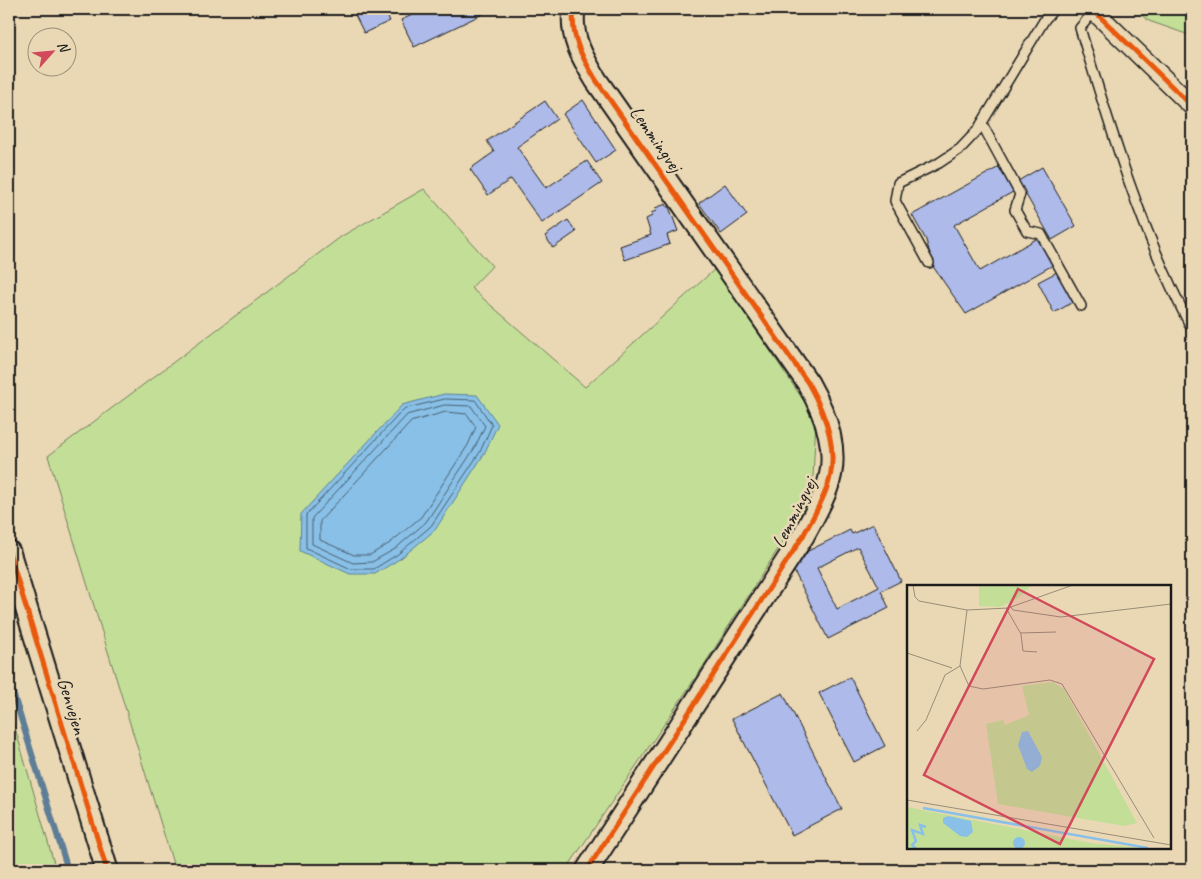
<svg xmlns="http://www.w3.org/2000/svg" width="1201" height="879" font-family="Caveat,sans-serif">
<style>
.green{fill:#c3df97;stroke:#707e5a}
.water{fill:#89c0e7;stroke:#5d7e96}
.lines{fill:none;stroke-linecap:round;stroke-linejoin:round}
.shore{stroke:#485e6d;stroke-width:1}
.stream{stroke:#5d7e96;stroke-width:6}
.building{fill:#adbaea;stroke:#1c1c1c;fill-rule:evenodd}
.service-casing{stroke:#1c1c1c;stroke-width:12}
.minor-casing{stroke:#1c1c1c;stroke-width:21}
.tertiary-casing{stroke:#1c1c1c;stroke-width:25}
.service{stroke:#ead8b5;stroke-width:9}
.minor{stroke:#ead8b5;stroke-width:18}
.tertiary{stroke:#ead8b5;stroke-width:21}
.cycleway-casing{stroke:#ead8b5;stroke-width:8}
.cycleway{stroke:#e8590c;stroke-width:5}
.labels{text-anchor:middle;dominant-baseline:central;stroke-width:5;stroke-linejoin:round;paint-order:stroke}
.street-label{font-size:20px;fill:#1c1c1c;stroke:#ead8b5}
.inset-river{fill:none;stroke:#89c0e7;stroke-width:2.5}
.inset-road{fill:none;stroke:#988d78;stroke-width:1}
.view{fill:#d1495b;fill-opacity:0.15;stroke:#d1495b;stroke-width:2.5}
.inset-edge{fill:none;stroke:#1c1c1c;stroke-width:2.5}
</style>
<rect width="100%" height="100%" fill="#ead8b5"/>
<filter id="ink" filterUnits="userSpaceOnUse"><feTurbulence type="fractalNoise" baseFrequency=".02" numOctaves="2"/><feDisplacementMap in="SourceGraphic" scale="10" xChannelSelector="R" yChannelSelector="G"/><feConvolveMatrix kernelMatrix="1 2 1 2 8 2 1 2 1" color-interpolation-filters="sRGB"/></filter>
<g filter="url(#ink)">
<g class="green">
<path d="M1134,9H1192V36L1149,21Z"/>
<path d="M424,189L492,266L471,288L585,387L715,269L816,419L812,496L702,668L566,870H175L48,456L342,236Z"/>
<path d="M9,707L56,870H9Z"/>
</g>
<path class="water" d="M444,394L477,395L498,424L484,454L435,530L401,558L375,574H350L300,551L301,514L402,405Z"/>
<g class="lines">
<g class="shore">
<path d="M445,399L475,400L492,425L480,452L431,526L398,554L374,569H351L306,548V515L404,409Z"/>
<path d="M445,405L471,406L485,426L474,449L426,522L395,549L372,562L353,563L312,544V518L407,415Z"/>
<path d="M446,412L467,414L476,427L468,445L421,517L390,543L370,555H354L320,540V521L411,422Z"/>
</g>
<path class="stream" d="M9,680L68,870"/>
</g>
<g class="building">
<path d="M352,9H384L390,21L364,33Z"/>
<path d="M426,9H493L414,47L401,20Z"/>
<path d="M583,100L616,150L596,163L563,114Z"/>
<path d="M545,101L557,119L517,147L546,188L587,161L602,183L542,223L511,179L488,195L470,169L494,152L487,141Z"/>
<path d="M999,167L1013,192L954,225L980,271L1038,238L1053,265L966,314L934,268L926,240L912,215Z"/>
<path d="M1042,167L1076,226L1052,240L1018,181Z"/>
<path d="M725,184L747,215L721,234L699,203Z"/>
<path d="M666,204L667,207H669L678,231L667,235L670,244L625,260L620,246L651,235L646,219L652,216L651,213L656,211L655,208Z"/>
<path d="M568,220L576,232L553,248L545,236Z"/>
<path d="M1057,272L1073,302L1054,313L1038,282Z"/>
<path d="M873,524L901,581L881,591L889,608L828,639L794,571L808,551L850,530L852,534ZM858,547L879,587L837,609L817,568Z"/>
<path d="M850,677L885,746L854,762L819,693Z"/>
<path d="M783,693L842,809L792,835L732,719Z"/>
</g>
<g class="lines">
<g class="service-casing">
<g id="service">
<path d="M1094,11L1080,28C1111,131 1142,234 1192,329"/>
<path d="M982,124L1020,194L1015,210L1027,231L1041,234L1081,306"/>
<path d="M929,263L895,201L898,183L939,163L960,149L977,131L1045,19L1054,9"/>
</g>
</g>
<g class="minor-casing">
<path id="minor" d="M1092,9L1192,106"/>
</g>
<g class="tertiary-casing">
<g id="tertiary">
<path d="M574,9C570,37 582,57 596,80L808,383C826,415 841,453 826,490C820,506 811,521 803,536L587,870"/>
<path d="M9,552L107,870"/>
</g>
</g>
<use href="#service" class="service"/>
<use href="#minor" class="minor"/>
<use href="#tertiary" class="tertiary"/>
<g class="cycleway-casing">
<g id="cycleway">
<path d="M574,9C570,37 582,57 596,80L808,383C826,415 841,453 826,490C820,506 811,521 803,536L587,870"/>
<path d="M1092,9L1192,106"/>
<path d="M9,552L107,870"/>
</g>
</g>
<use href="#cycleway" class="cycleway"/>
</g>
</g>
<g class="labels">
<g class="street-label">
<text transform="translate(656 139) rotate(55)">Lemmingvej</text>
<text transform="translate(794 513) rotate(-63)">Lemmingvej</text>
<text transform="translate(72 706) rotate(73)">Genvejen</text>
</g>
</g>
<g transform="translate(907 585)">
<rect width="264" height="264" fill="#ead8b5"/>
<path d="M72,0H125L110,14L93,22L72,21ZM146,97L157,104L230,238L217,241L91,219L79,139L96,135L98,140L122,130L115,101ZM0,222L184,258L244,264H0Z" fill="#c3df97"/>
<path d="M121,146L135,172L133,181L125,187L120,184L111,160L115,147ZM41,231L64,236L66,247L60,252L53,251L36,238V233ZM106 258a6 6 0 1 1 12 0a6 6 0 1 1-12 0Z" fill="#89c0e7"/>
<path class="inset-river" d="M16,223L241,263M9,264L5,260L9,256L5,245L16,249L13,240L19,242"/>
<path class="inset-road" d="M6,0L8,12L12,16L60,25M104,22L106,25L154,32L264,19M99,23L114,49L116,66L130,67M60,25L53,81L62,101L76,104L143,95L155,99L247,253M60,25L101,23L166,0M113,48L149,47M0,68L45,83M10,146L19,135L38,90L53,81M0,215L264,260"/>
<path class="view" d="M111,4L247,74L153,259L17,190Z"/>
<rect width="264" height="264" class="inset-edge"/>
</g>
<rect width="1201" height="879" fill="none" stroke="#ead8b5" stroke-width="30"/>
<rect x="15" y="15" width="1171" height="849" fill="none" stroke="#1c1c1c" stroke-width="2" filter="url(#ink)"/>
<g transform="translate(52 52) rotate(63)"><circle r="24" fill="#ead8b5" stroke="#988d78"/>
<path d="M0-4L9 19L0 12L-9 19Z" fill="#d1495b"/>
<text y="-8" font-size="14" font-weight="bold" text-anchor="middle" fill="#1c1c1c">N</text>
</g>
</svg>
